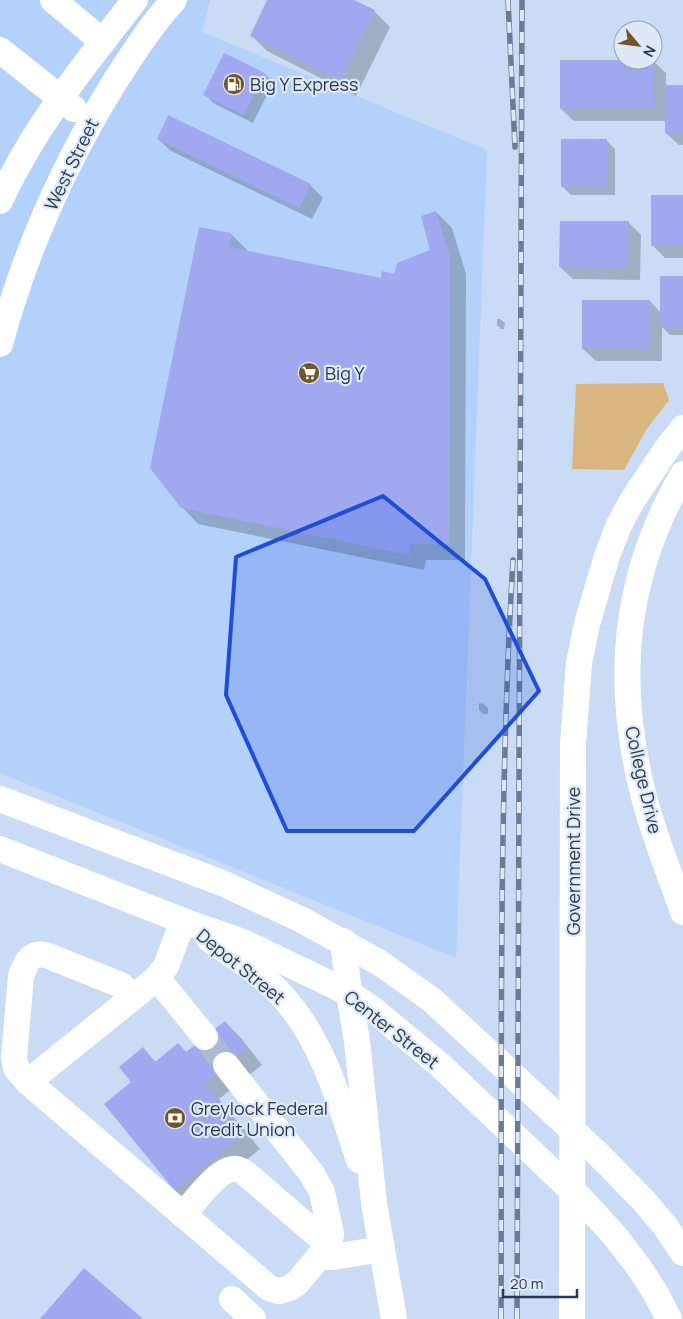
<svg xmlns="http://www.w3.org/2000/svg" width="683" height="1319" font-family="Manrope,sans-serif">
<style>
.built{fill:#b4d1fb}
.green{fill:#dab67f}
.shadow{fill:#0003}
.building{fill:#a0a9f0}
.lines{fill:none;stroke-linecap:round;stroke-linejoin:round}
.minor-tunnel{stroke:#a9bad4;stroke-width:26;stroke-dasharray:26 13;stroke-linecap:butt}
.minor{stroke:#fff;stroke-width:26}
.rail-casing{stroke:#6a7b94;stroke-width:5.5}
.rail{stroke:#dfe8f5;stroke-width:4;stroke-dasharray:11;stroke-linecap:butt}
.marked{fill:#1d4ed8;fill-opacity:0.2;stroke:#1d4ed8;stroke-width:4;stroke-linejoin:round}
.labels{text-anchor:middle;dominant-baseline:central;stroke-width:4.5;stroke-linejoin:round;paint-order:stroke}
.poi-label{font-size:18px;fill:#273851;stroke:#dfe8f5;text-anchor:start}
.street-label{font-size:18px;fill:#273851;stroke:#dfe8f5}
</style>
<rect width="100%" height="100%" fill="#cadbf5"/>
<path class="built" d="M0,0H210L202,32L487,150L456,958L0,773Z"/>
<path class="green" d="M663,383L669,400L646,430L624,470L572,469L576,384Z"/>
<g class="shadow">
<path d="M269,0H351L374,11L390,27L356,96L267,51L251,35Z"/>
<path d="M224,54L265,74L273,83L253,123L213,103L205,94Z"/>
<path d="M653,61L666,73V86H683V145H679L666,133V121H574L561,109Z"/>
<path d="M158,139L310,185L323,198L312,219L171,151Z"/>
<path d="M606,140L615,149V195H571L563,187Z"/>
<path d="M683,196V258H665L653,246Z"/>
<path d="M436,212L452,228L466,274L465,560H426L424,570L198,524L182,507L231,234L247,250L246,252L382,279L395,275L432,251Z"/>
<path d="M628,222L641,235L640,280L573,279L560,267Z"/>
<path d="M683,278V335H670L662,327V361H596L583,349L650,301L661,313Z"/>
<path d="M497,319H500L505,323L504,329H501L497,325Z"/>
<path d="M479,703L484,704L488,708V714H483L479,710Z"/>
<path d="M225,1022L241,1038L262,1065L219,1099L260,1149L190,1205L174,1190L133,1082L143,1049L156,1062L187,1053Z"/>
</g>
<g class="building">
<path d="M267,0H354L375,10L340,81L250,36Z"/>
<path d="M224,53L265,73L244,115L203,95Z"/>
<rect x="560" y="60" width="94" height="49"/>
<rect x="665" y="85" width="18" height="48"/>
<path d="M168,115L311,184L299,208L157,139Z"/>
<rect x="561" y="139" width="46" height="48"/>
<rect x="651" y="195" width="32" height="51"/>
<path d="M436,211L450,257L449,544H411L409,555L181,508L150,468L199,227L231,233L229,247L381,278L382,271L394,274L397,263L430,250L421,216Z"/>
<path d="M560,221H629L628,268L559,267Z"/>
<rect x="660" y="276" width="23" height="51"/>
<rect x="582" y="300" width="68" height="49"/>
<path d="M225,1021L247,1048L204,1082L245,1133L174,1190L104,1104L131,1082L119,1067L143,1047L155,1062L178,1043L186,1052Z"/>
<path d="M84,1268L143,1319H40Z"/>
</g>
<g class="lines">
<path class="minor-tunnel" d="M205,1037L226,1065"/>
<g class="minor">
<path d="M53,0L103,42"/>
<path d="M0,50L74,109"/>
<path d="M0,201C33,128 86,63 135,0"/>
<path d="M0,344C25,252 64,164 114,83C132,55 151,25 174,0"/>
<path d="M683,474C623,577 614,682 644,797C654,836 670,874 683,912"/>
<path d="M0,799L222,883L302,920L380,963L432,1000L597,1153L644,1201L665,1226L683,1253"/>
<path d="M0,849L186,922L243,942L349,993L376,1012L440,1065L582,1200L614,1235L638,1266L655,1292L669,1319"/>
<path d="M209,939C234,957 264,974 284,998C324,1043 340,1104 359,1160"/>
<path d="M343,941L349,993L357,1041L374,1203L394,1319"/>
<path d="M157,978L205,1037"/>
<path d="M133,997L121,985L46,955C30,952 26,962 21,976L14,1058L16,1068L28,1082L269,1288L279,1291L290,1288L298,1282L329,1245L331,1234L322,1192L312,1174L226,1065"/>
<path d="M28,1082L157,978L166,966L183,921"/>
<path d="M183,1215C194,1203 219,1166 237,1169C238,1169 244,1172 245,1173L329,1245"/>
<path d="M322,1254L326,1257H333L382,1249"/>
<path d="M232,1299L253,1319"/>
<path d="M572,1319L573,743L579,663L587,624L607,556L619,525L632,501L668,447L683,428"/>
</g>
<g class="rail-casing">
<g id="rail">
<path d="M508,0L515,147"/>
<path d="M501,1319C502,1066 498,813 513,560"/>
<path d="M517,1319L522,0"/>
</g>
</g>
<use href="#rail" class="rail"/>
</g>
<path class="marked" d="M383,496L485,579L539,691L414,831H287L226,695L236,557Z"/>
<defs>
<g id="fuel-disc" transform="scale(1.125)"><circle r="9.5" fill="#725629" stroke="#dfe8f5"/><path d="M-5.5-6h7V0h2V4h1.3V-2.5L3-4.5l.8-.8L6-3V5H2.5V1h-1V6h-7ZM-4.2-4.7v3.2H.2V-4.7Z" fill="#fff"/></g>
<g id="supermarket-disc" transform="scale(1.125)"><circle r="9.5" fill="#725629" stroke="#dfe8f5"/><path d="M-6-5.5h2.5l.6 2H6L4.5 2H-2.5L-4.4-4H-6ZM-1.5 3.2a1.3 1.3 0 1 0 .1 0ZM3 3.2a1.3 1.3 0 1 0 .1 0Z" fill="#fff"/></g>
<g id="bank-disc" transform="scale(1.125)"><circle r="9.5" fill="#725629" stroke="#dfe8f5"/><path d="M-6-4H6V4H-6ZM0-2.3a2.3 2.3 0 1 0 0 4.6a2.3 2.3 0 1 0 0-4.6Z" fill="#fff"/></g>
</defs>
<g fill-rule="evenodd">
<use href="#fuel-disc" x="234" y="84"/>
<use href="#supermarket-disc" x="309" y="373"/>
<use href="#bank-disc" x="175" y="1118"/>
</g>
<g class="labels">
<g class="poi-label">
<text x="250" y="84">Big Y Express</text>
<text x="325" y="373">Big Y</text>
<text x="191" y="1108">Greylock Federal<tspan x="191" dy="21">Credit Union</tspan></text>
</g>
<g class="street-label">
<text transform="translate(71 164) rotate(-64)">West Street</text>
<text transform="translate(644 780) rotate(77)">College Drive</text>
<text transform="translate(573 861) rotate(-90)">Government Drive</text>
<text transform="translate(241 966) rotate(39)">Depot Street</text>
<text transform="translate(392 1029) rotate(38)">Center Street</text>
</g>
</g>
<g transform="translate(638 45) rotate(119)"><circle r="24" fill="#dfe8f5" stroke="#95a2b3"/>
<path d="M0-4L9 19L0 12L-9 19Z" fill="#725629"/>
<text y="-8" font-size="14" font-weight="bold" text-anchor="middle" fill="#273851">N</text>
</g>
<path d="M503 1289v8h74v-8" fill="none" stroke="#273851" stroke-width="2.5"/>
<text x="510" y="1289" font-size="15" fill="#273851" stroke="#dfe8f5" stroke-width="4" paint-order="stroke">20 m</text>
</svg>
